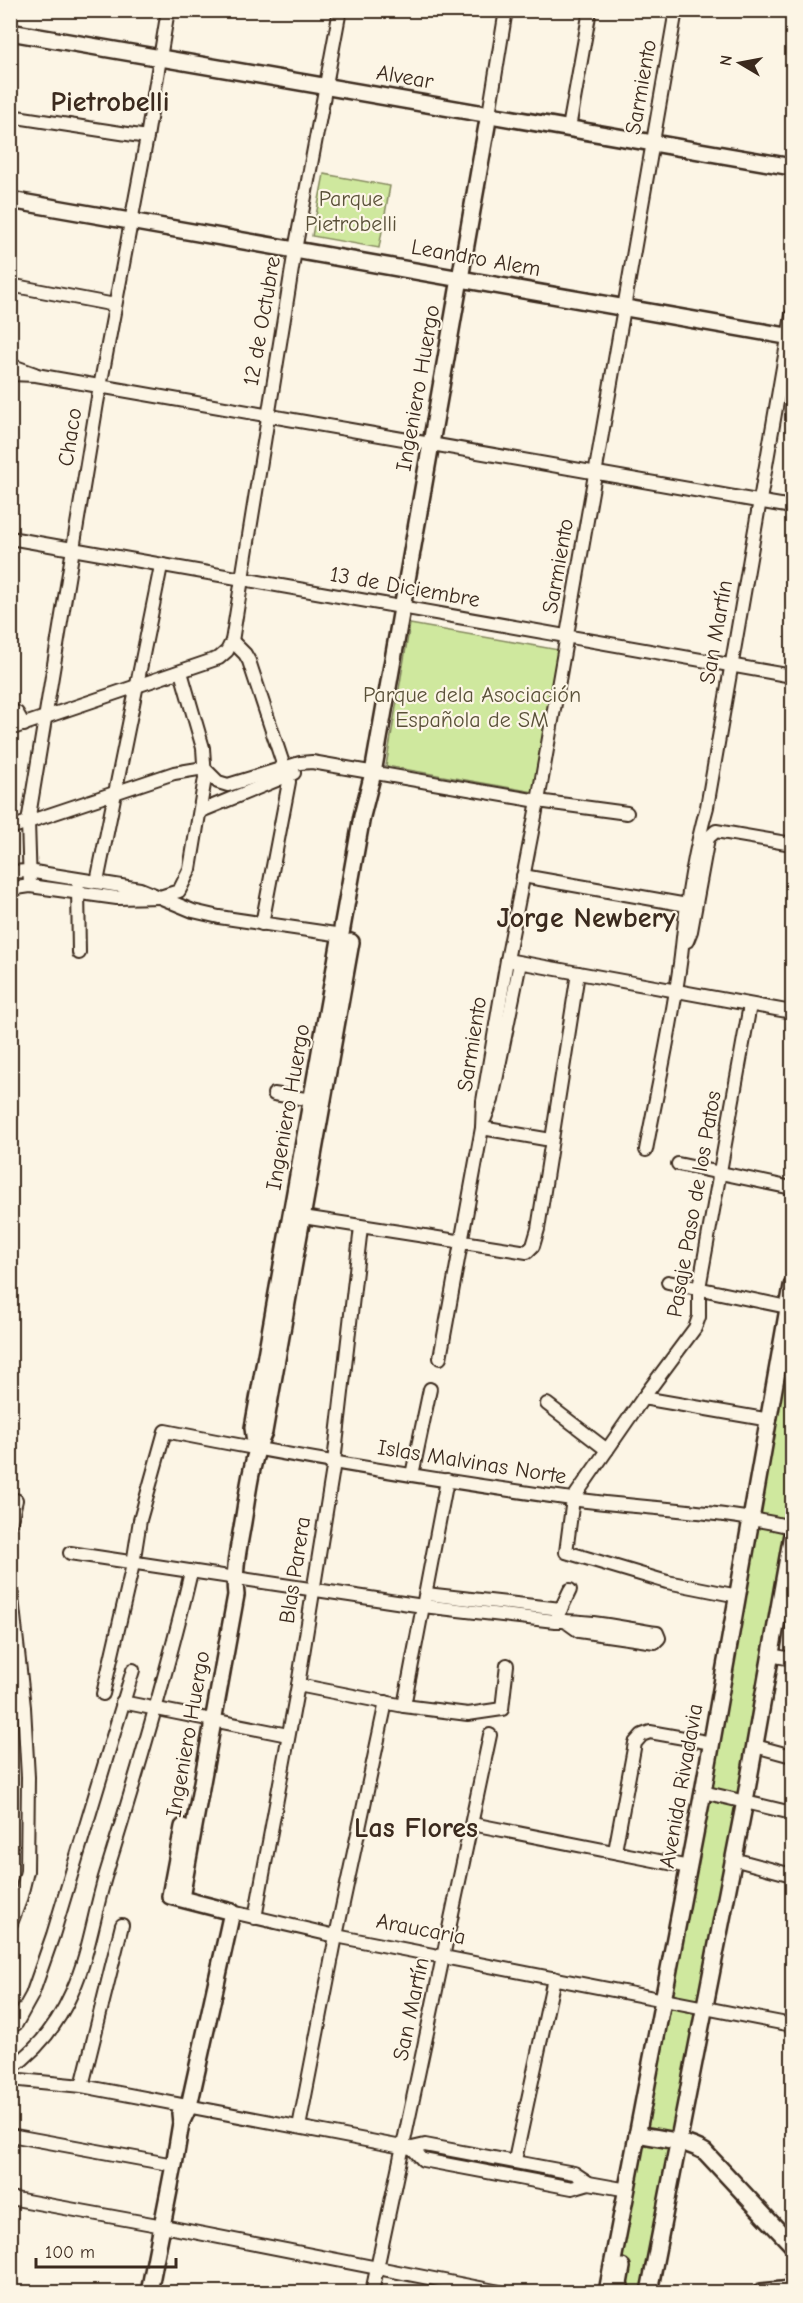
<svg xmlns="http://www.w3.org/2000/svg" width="803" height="2303" font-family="'Comic Neue',sans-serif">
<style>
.green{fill:#cfe89e;stroke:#85895e;stroke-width:1.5}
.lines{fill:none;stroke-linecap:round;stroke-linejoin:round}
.minor-casing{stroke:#3b2a1e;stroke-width:16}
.major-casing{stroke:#3b2a1e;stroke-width:20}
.minor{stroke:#fcf5e5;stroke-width:12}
.major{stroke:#fcf5e5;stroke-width:15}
.labels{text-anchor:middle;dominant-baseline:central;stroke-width:4.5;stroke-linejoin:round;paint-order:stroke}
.street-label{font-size:22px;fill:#3b2a1e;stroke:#fcf5e5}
.park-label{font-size:22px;fill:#595038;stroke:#fcf5e5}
.district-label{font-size:28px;font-weight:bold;fill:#3b2a1e;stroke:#fcf5e5}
</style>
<rect width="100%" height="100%" fill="#fcf5e5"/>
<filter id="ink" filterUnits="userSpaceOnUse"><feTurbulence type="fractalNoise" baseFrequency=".0167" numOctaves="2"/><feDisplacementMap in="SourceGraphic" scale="12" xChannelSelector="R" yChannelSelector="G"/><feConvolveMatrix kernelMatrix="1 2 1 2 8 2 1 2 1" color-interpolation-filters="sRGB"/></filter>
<g filter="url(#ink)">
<g class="green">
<path d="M324,174L390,186L379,248L312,236Z"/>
<path d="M410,624L559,650L534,792L386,766Z"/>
<path d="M792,1286V1534L649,2292H607Z"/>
</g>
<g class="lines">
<g class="minor-casing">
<g id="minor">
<path d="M489,114L506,10"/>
<path d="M10,116L147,137"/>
<path d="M569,128L590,10"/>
<path d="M10,285L115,305"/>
<path d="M10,365L35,374"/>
<path d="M10,374L36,375L792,507"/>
<path d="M10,538L792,676"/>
<path d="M232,641L245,654L249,661L289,782L262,924"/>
<path d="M10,710L17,713L24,725"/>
<path d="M10,729L219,658L227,651L232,641L295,250L340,10"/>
<path d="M201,811L294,773"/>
<path d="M10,828L174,773L204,768L218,782L228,785L300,763L312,762L538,801L627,813"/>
<path d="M10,872L28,871L140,889L193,911L219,917L342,935"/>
<path d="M523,876L687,905"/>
<path d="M97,882L161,566"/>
<path d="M30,886L28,822L97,403L147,137L168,10"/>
<path d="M78,888L79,953"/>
<path d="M10,889L30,886L117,898L160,897L179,891L190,869L205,778L203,748L181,672"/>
<path d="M687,941L691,931L708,838L716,831L792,844"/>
<path d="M507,960L792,1012"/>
<path d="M274,1094L312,1100"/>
<path d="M485,1118L492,1100L520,963"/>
<path d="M482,1128L551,1140"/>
<path d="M646,1150C658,1086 673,1021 681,956C686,906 693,856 707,807L792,315"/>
<path d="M678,1164L792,1188"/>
<path d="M303,1217L527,1252L533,1246L538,1229L578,973"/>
<path d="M668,1282L792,1308"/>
<path d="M440,1358L482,1128L483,1101L507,960L538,801L676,10"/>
<path d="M643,1398L770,1420"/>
<path d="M547,1404L607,1450"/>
<path d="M412,1475L430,1389"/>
<path d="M10,1525L16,1500"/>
<path d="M70,1553L423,1606L555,1621C589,1620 623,1628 657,1633L659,1638L655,1642L579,1631L565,1621"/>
<path d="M10,1579L24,1707L28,1777L27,1871L20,1900L10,1926"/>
<path d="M426,1594L561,1609"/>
<path d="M738,1596L667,1582L566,1552L573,1499L643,1398L695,1328L699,1317V1288L750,1005"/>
<path d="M558,1615L570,1590"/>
<path d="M770,1655L792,1659"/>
<path d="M298,1685L404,1706L468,1714L502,1709L507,1665"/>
<path d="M103,1694L133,1564L140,1520L165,1431C300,1458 436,1480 572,1499C645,1509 720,1510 792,1527"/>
<path d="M122,1702L288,1735"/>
<path d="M404,1706L447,1480"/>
<path d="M755,1746L792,1756"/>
<path d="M703,1792L792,1813"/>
<path d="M472,1824L689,1867"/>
<path d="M615,1851L635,1743L642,1735L650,1732L712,1743"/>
<path d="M733,1859L792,1875"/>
<path d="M232,1912L336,1936L792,2025"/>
<path d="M255,1918L298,1685L334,1462L361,1227"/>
<path d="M16,2024L32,1995L53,1935L133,1670"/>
<path d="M10,2069C39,2049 58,2024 72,1992C89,1955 94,1913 106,1874C137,1774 167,1674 191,1572"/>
<path d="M10,2079L82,2086L402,2147L412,2148L425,2145L574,2173L589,2183L628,2190"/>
<path d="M82,2086L122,1925"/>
<path d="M299,2127L336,1936L386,1702"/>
<path d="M10,2135L174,2165"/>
<path d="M412,2148L423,2160L572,2188L589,2183"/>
<path d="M515,2160L554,1978"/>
<path d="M10,2198L163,2226L500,2292"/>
<path d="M372,2292L490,1735"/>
</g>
</g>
<g class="major-casing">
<g id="major">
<path d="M10,32L792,167"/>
<path d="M10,200L792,337"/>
<path d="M256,1449L253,1428L362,816L373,773L489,114"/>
<path d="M181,1898L236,1595C233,1570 239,1546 243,1522C248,1492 251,1460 264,1432L351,942"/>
<path d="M181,2123L189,2106L232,1912L170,1896L183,1827"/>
<path d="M637,2134C660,2139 685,2140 705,2152L792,2245"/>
<path d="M622,2267L619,2284L622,2292"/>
<path d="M149,2292L174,2165L181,2123L180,2113"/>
<path d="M607,2292L703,1792L792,1286"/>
<path d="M649,2292L745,1801L792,1534"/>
<path d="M761,2292L792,2289"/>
</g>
</g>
<use href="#minor" class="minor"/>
<use href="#major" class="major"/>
</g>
</g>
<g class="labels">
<g class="street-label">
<text transform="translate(405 77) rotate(10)">Alvear</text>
<text transform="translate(641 87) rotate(-80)">Sarmiento</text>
<text transform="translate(476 258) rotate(10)">Leandro Alem</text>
<text transform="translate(262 321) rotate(-80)">12 de Octubre</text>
<text transform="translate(418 388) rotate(-80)">Ingeniero Huergo</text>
<text transform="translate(70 437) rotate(-81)">Chaco</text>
<text transform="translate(558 566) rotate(-80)">Sarmiento</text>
<text transform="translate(405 587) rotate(10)">13 de Diciembre</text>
<text transform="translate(716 632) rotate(-80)">San Martín</text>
<text transform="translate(472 1044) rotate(-81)">Sarmiento</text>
<text transform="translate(288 1107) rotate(-80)">Ingeniero Huergo</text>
<text transform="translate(694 1204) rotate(-80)">Pasaje Paso de los Patos</text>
<text transform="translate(472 1462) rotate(9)">Islas Malvinas Norte</text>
<text transform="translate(295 1570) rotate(-81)">Blas Parera</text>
<text transform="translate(188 1734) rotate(-80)">Ingeniero Huergo</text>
<text transform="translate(681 1786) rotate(-80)">Avenida Rivadavia</text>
<text transform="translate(421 1929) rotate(11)">Araucaria</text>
<text transform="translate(411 2009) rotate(-78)">San Martín</text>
</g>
<g class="park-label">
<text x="351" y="199">Parque<tspan x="351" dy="25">Pietrobelli</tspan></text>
<text x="472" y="695">Parque dela Asociación<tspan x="472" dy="25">Española de SM</tspan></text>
</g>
<g class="district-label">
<text x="110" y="102">Pietrobelli</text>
<text x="586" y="918">Jorge Newbery</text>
<text x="416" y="1828">Las Flores</text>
</g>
</g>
<rect width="803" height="2303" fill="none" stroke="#fcf5e5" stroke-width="36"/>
<rect x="18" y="18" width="767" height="2267" fill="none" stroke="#3b2a1e" stroke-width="2" filter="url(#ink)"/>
<g transform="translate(740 63) rotate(280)" stroke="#fcf5e5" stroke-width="4.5" paint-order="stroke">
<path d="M0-4.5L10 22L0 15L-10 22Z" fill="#3b2a1e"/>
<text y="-9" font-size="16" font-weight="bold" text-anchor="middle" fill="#3b2a1e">N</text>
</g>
<path d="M36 2258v9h140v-9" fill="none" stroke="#3b2a1e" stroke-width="3"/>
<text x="45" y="2258" font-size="18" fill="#3b2a1e" stroke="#fcf5e5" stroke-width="4.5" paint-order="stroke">100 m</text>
</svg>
